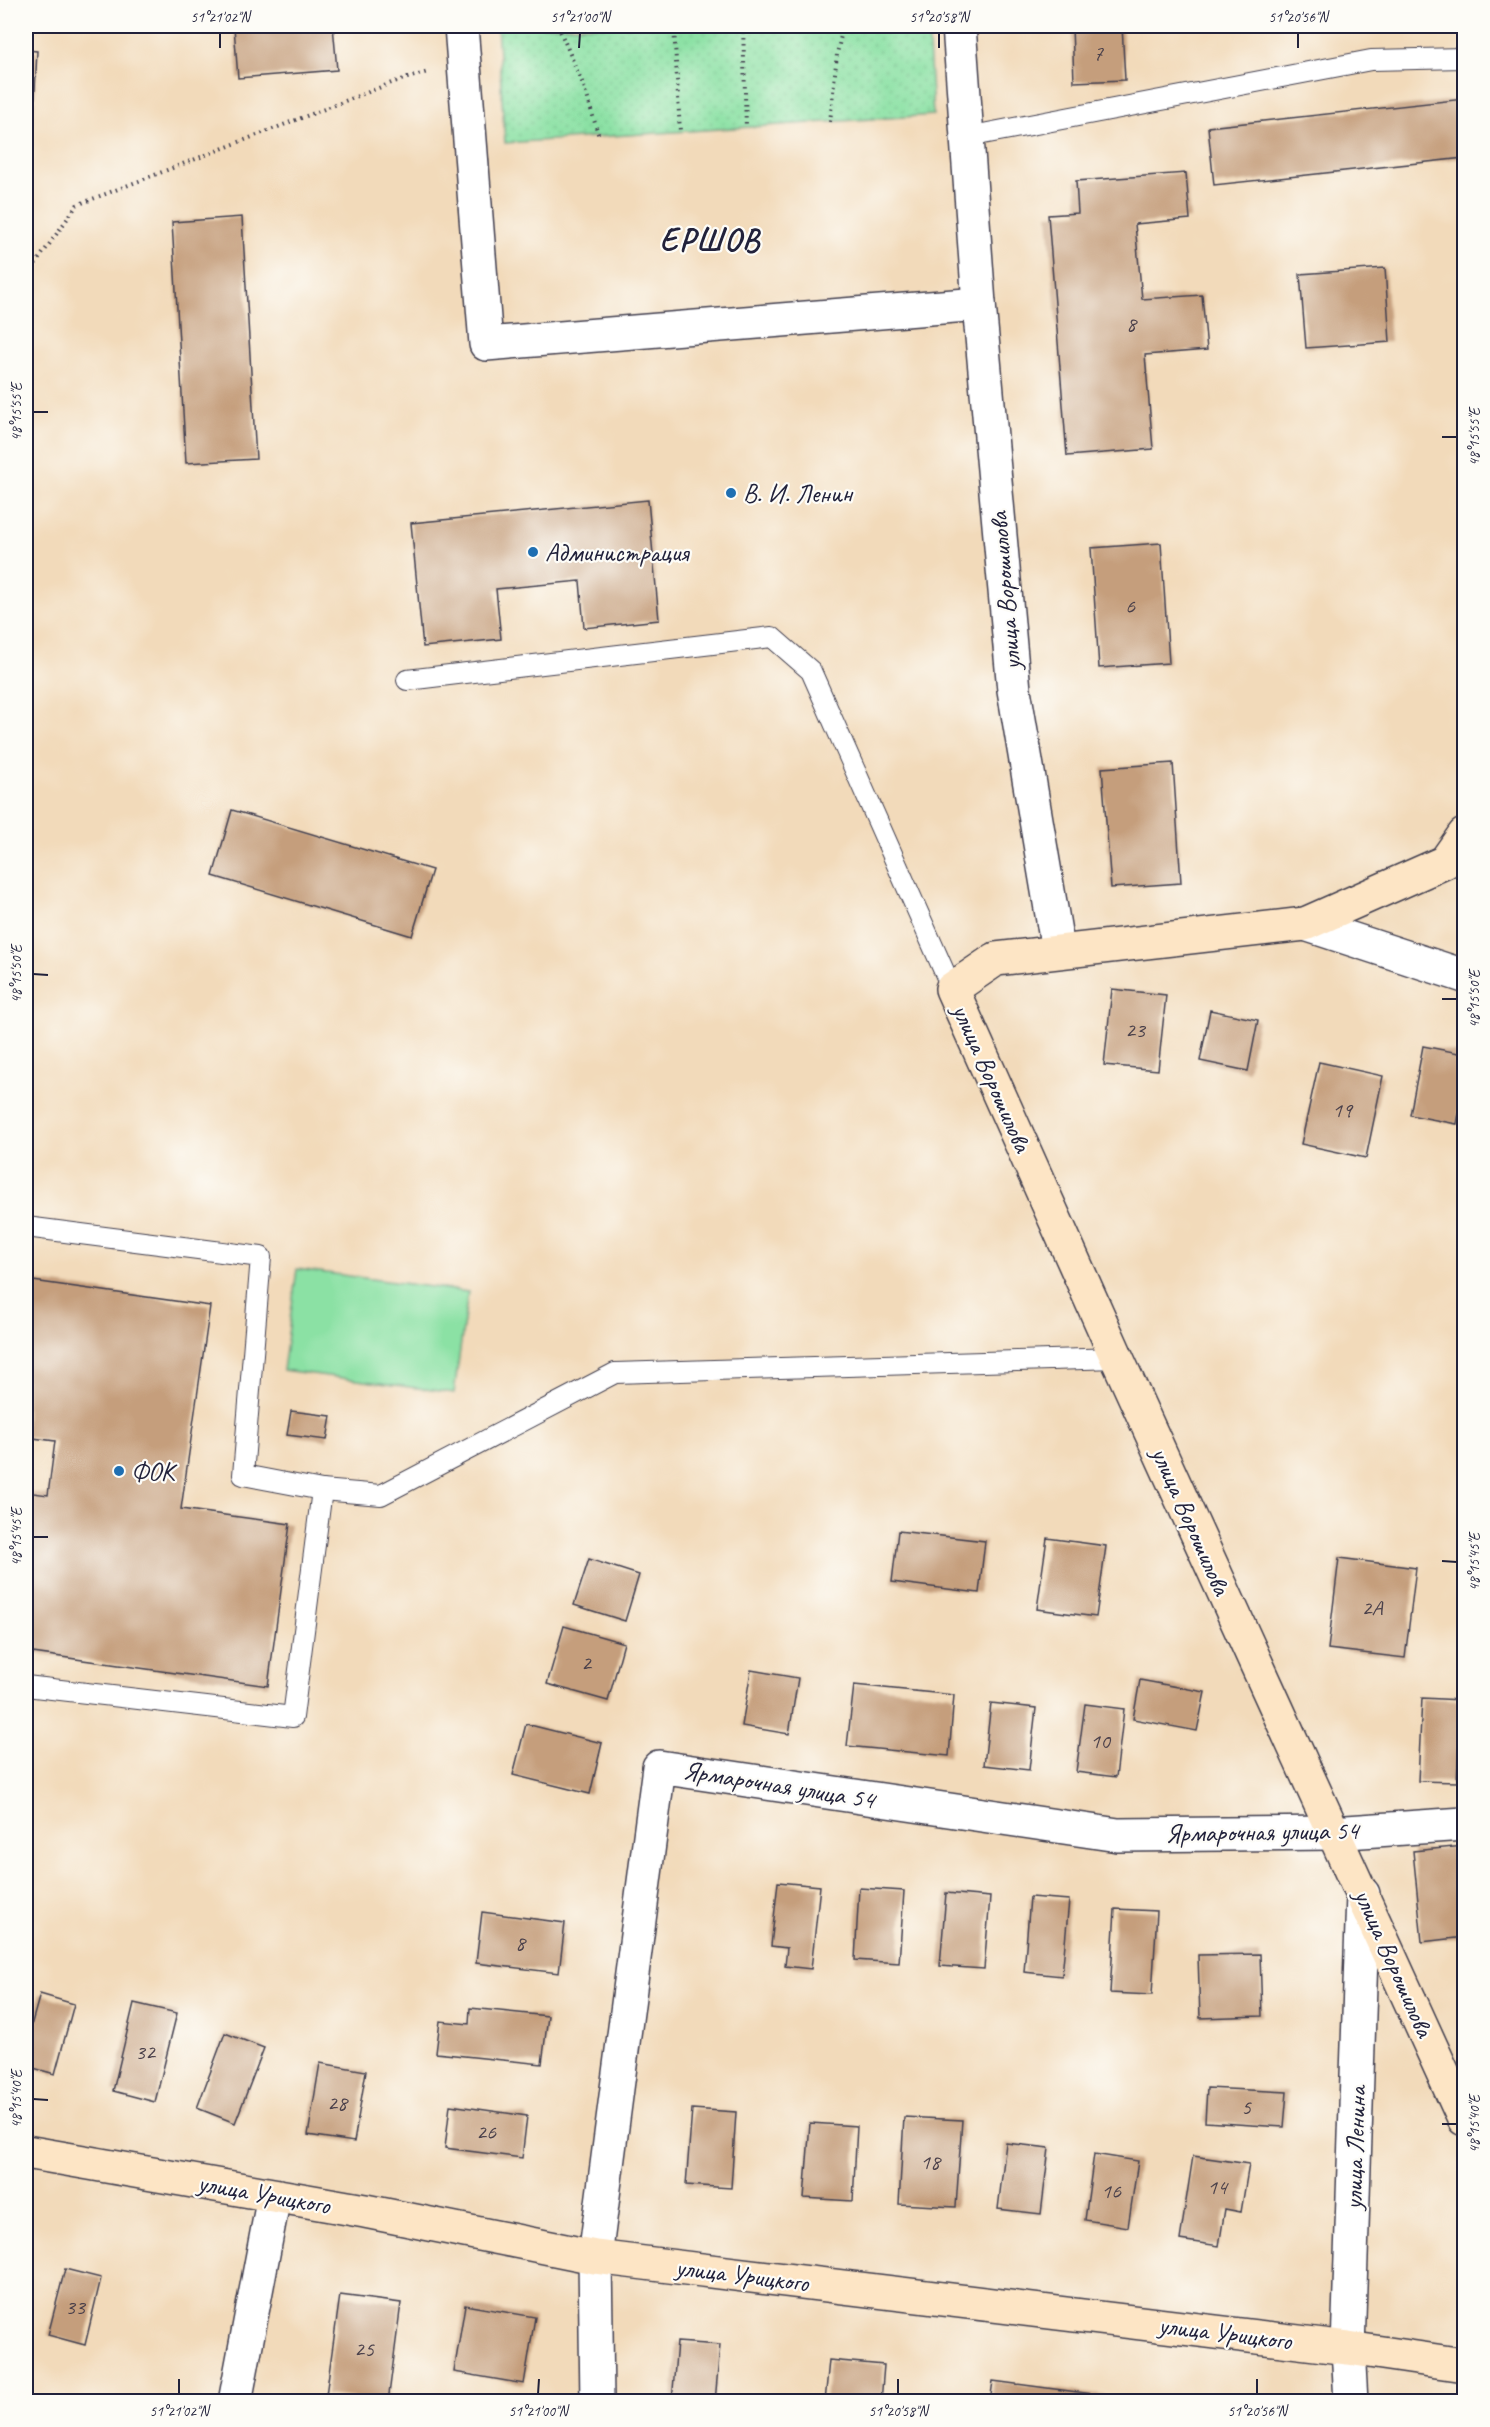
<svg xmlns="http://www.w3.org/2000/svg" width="1490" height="2427" font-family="Caveat,sans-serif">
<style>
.grass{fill:url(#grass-dots);stroke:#568270;stroke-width:1.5}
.pitch{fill:#8be1a4;stroke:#568270;stroke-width:1.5}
.building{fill:#c59e7b}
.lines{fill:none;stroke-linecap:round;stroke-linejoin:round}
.lane-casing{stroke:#413e4e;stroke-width:22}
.street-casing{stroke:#413e4e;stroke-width:36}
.secondary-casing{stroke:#413e4e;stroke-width:36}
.path{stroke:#413e4e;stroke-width:4;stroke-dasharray:1.5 4.5;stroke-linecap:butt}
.lane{stroke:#fff;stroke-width:20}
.street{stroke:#fff;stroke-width:33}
.secondary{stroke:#fde5c5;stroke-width:33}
.ticks{fill:none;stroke:#22223b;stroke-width:2}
.poi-dot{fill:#1f6fb2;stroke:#fdfcf7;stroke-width:2}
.labels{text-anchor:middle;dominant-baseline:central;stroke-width:4.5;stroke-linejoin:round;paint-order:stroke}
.number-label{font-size:22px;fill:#4b414b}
.poi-label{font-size:26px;fill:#22223b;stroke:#fdfcf7;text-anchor:start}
.street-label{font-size:26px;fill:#22223b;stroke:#fdfcf7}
.district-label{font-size:32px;font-weight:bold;letter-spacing:1.5px;fill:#22223b;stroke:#fdfcf7}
.neatline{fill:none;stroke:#22223b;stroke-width:2}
.ticks-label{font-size:15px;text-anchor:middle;fill:#22223b}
</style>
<defs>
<pattern id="grass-dots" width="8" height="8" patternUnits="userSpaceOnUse" patternTransform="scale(1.5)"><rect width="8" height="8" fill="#8be1a4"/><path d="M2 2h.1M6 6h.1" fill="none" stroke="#78c18e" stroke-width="1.8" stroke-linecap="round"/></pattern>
</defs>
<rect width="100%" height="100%" fill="#fdfcf7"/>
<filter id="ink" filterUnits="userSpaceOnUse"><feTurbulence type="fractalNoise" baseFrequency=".0167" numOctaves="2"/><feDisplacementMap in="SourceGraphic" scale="12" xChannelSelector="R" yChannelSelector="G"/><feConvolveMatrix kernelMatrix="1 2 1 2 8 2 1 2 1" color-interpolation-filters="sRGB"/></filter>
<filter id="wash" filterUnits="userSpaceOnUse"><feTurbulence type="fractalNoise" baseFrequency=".008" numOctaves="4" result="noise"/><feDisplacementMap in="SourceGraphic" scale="24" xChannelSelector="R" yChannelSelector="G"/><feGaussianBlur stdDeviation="1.35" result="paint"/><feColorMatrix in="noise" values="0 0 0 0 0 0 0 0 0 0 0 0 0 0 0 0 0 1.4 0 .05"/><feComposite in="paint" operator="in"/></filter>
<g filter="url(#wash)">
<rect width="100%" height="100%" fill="#f2daba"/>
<path class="grass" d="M497,26H928L933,115L505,143Z"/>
<path class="pitch" d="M297,1269L468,1292L454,1393L283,1370Z"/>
<g id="blocks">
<g class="building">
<path d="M333,26L337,70L238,78L234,27Z"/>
<path d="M1072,26H1122L1125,80L1074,82Z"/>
<path d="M26,50L37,51L32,149H26Z"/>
<path d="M1464,99V158L1214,185L1208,127Z"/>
<path d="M1186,173L1190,219L1135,224L1142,299L1202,295L1207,350L1145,355L1153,449L1067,456L1048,215L1078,213L1076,181Z"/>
<path d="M242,217L256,459L186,463L172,222Z"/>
<path d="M1385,268L1390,342L1306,348L1300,274Z"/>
<path d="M648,500L659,620L584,628L580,581L496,589L501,639L423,647L411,523Z"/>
<path d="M1161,543L1169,663L1099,668L1091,548Z"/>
<path d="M1173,763L1181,883L1111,888L1102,768Z"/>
<path d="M232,810L432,870L412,936L213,876Z"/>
<path d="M1112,989L1166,995L1158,1070L1104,1065Z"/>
<path d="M1210,1010L1258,1020L1248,1071L1200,1061Z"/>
<path d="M1423,1046L1464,1054V1086L1457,1124L1410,1115Z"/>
<path d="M1319,1062L1383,1076L1366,1158L1301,1144Z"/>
<path d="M26,1280L210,1306L181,1509L290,1524L268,1686L26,1652V1492L48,1495L55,1441L26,1437Z"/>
<path d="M291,1411L331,1416L327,1440L287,1435Z"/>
<path d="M898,1531L985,1541L979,1593L892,1582Z"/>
<path d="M1047,1538L1106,1546L1096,1617L1037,1609Z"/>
<path d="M1339,1558L1416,1568L1405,1658L1328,1649Z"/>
<path d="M589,1559L639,1575L625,1621L574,1605Z"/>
<path d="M564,1626L624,1643L608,1701L547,1684Z"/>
<path d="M751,1670L798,1678L789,1734L742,1726Z"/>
<path d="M1140,1680L1205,1692L1197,1731L1133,1719Z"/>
<path d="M854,1685L954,1695L949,1756L847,1746Z"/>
<path d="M1422,1698L1461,1700L1457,1782L1418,1781Z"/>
<path d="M991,1703L1036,1708L1029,1770L984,1765Z"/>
<path d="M1085,1704L1124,1709L1116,1777L1076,1772Z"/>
<path d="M526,1724L602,1743L590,1794L513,1775Z"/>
<path d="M1464,1846V1937L1422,1942L1413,1851Z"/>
<path d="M778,1882L820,1886L811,1969L785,1966L787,1948L771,1946Z"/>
<path d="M859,1888L904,1891L899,1963L855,1960Z"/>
<path d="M946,1893L990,1897L984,1969L940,1966Z"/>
<path d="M1030,1897L1069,1900L1062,1976L1024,1972Z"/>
<path d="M1115,1909L1157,1911L1152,1995L1110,1993Z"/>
<path d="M482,1912L565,1923L559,1973L476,1963Z"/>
<path d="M1260,1954L1262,2016L1200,2018L1198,1955Z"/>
<path d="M40,1994L74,2004L55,2074L26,2066V2044Z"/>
<path d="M134,2003L177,2013L155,2102L113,2091Z"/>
<path d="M470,2008L548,2016L542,2064L436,2053L440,2021L469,2024Z"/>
<path d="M225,2033L264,2048L235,2123L197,2108Z"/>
<path d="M320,2063L366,2071L354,2142L308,2135Z"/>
<path d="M1207,2088L1287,2092L1284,2127L1205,2122Z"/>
<path d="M450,2105L527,2116L522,2158L445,2148Z"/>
<path d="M692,2109L736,2112L731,2188L686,2185Z"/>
<path d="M904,2117L962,2120L956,2207L899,2204Z"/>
<path d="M810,2123L857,2126L853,2201L804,2198Z"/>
<path d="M1006,2143L1049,2148L1041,2214L998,2209Z"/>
<path d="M1094,2154L1138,2161L1128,2227L1085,2220Z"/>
<path d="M1193,2156L1249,2164L1241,2212L1225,2209L1219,2246L1180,2240Z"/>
<path d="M65,2269L101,2278L85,2345L48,2335Z"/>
<path d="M340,2295L401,2303L388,2402L326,2395Z"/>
<path d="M465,2305L535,2317L524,2384L454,2372Z"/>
<path d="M677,2342L720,2345L715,2402H672Z"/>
<path d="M829,2360L884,2365L881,2402H825Z"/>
<path d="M993,2381L1115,2397V2402H990Z"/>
</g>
</g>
</g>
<g filter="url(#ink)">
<use href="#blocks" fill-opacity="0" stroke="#413e4e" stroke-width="1.5"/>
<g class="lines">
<g class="lane-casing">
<g id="lane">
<path d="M967,137L1371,60L1464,58"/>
<path d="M407,680L772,637L811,671L952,989"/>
<path d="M26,1227L261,1257L243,1475L322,1490L381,1495L615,1373L1117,1358"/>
<path d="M26,1686L293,1717L322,1490"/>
</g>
</g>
<g class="street-casing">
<g id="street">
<path d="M461,26L486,344L979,304"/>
<path d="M959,26L979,304L1014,690L1058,950"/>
<path d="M1305,924L1464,976"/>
<path d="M235,2402L274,2196"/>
<path d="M597,2402L595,2257L659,1767L1118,1835L1332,1833L1464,1824"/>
<path d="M1351,2402L1348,2348L1363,1894"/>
</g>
</g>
<g class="secondary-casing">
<g id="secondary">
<path d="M1464,835L1445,862L1305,924L996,959L952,989L1117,1358L1464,2119"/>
<path d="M26,2152L365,2211L595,2257L1348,2348L1464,2365"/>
</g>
</g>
<g class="path">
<path d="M558,26L585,89L599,137"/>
<path d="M674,26L680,132"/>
<path d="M743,26L746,127"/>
<path d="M830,122L837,54L843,26"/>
<path d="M26,292L29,273L77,205L394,82L428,72"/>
</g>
<use href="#lane" class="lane"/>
<use href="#street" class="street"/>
<use href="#secondary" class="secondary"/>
</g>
</g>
<path class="ticks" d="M220,48V33M579,48L580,33M939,48V33M1298,48V33M33,412H48M1442,437H1457M33,974L48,975M1442,999H1457M33,1537H48M1442,1561L1457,1562M33,2099L48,2100M1442,2124H1457M179,2394V2379M538,2394L539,2379M898,2394V2379M1257,2394V2379"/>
<g class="poi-dot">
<circle cx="731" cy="493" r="6"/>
<circle cx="533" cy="552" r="6"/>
<circle cx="119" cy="1471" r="6"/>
</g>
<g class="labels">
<g class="number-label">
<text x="1098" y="53">7</text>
<text x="1131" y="324">8</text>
<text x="1130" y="606">6</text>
<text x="1135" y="1030">23</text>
<text x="1342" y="1110">19</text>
<text x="1372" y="1608">2А</text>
<text x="586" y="1663">2</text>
<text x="1100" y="1741">10</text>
<text x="520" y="1943">8</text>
<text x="145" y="2052">32</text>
<text x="337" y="2103">28</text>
<text x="1246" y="2107">5</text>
<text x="486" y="2132">26</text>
<text x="930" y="2162">18</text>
<text x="1217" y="2187">14</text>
<text x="1111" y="2191">16</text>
<text x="75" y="2307">33</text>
<text x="364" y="2349">25</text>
</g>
<g class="poi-label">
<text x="743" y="493">В. И. Ленин</text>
<text x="545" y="552">Администрация</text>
<text x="131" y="1471">ФОК</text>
</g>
<g class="street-label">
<text transform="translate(1005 591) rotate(-95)">улица Ворошилова</text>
<text transform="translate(992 1078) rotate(66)">улица Ворошилова</text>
<text transform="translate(1191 1521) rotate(66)">улица Ворошилова</text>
<text transform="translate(779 1785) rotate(9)">Ярмарочная улица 54</text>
<text transform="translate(1262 1832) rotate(-1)">Ярмарочная улица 54</text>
<text transform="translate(1394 1963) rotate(66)">улица Ворошилова</text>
<text transform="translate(1355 2148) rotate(-88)">улица Ленина</text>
<text transform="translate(264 2194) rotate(10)">улица Урицкого</text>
<text transform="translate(742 2275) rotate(7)">улица Урицкого</text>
<text transform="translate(1225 2333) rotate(7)">улица Урицкого</text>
</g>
<g class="district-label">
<text x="710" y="239">ЕРШОВ</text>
</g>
</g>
<rect width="1490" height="2427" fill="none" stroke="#fdfcf7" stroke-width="66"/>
<rect x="33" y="33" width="1424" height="2361" class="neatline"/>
<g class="ticks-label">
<text x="220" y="22">51°21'02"N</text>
<text x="580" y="22">51°21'00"N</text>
<text x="939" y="22">51°20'58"N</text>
<text x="1298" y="22">51°20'56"N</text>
<text transform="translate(16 412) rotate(-90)" y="5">48°15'55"E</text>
<text transform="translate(1474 437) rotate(-90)" y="5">48°15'55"E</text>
<text transform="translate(16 974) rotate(-90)" y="5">48°15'50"E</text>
<text transform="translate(1474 999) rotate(-90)" y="5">48°15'50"E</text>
<text transform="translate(16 1537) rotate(-90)" y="5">48°15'45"E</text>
<text transform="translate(1474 1562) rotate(-90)" y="5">48°15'45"E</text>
<text transform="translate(16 2099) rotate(-90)" y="5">48°15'40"E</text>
<text transform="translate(1474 2124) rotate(-90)" y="5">48°15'40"E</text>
<text x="179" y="2416">51°21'02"N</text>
<text x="538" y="2416">51°21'00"N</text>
<text x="898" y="2416">51°20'58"N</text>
<text x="1257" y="2416">51°20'56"N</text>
</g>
</svg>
